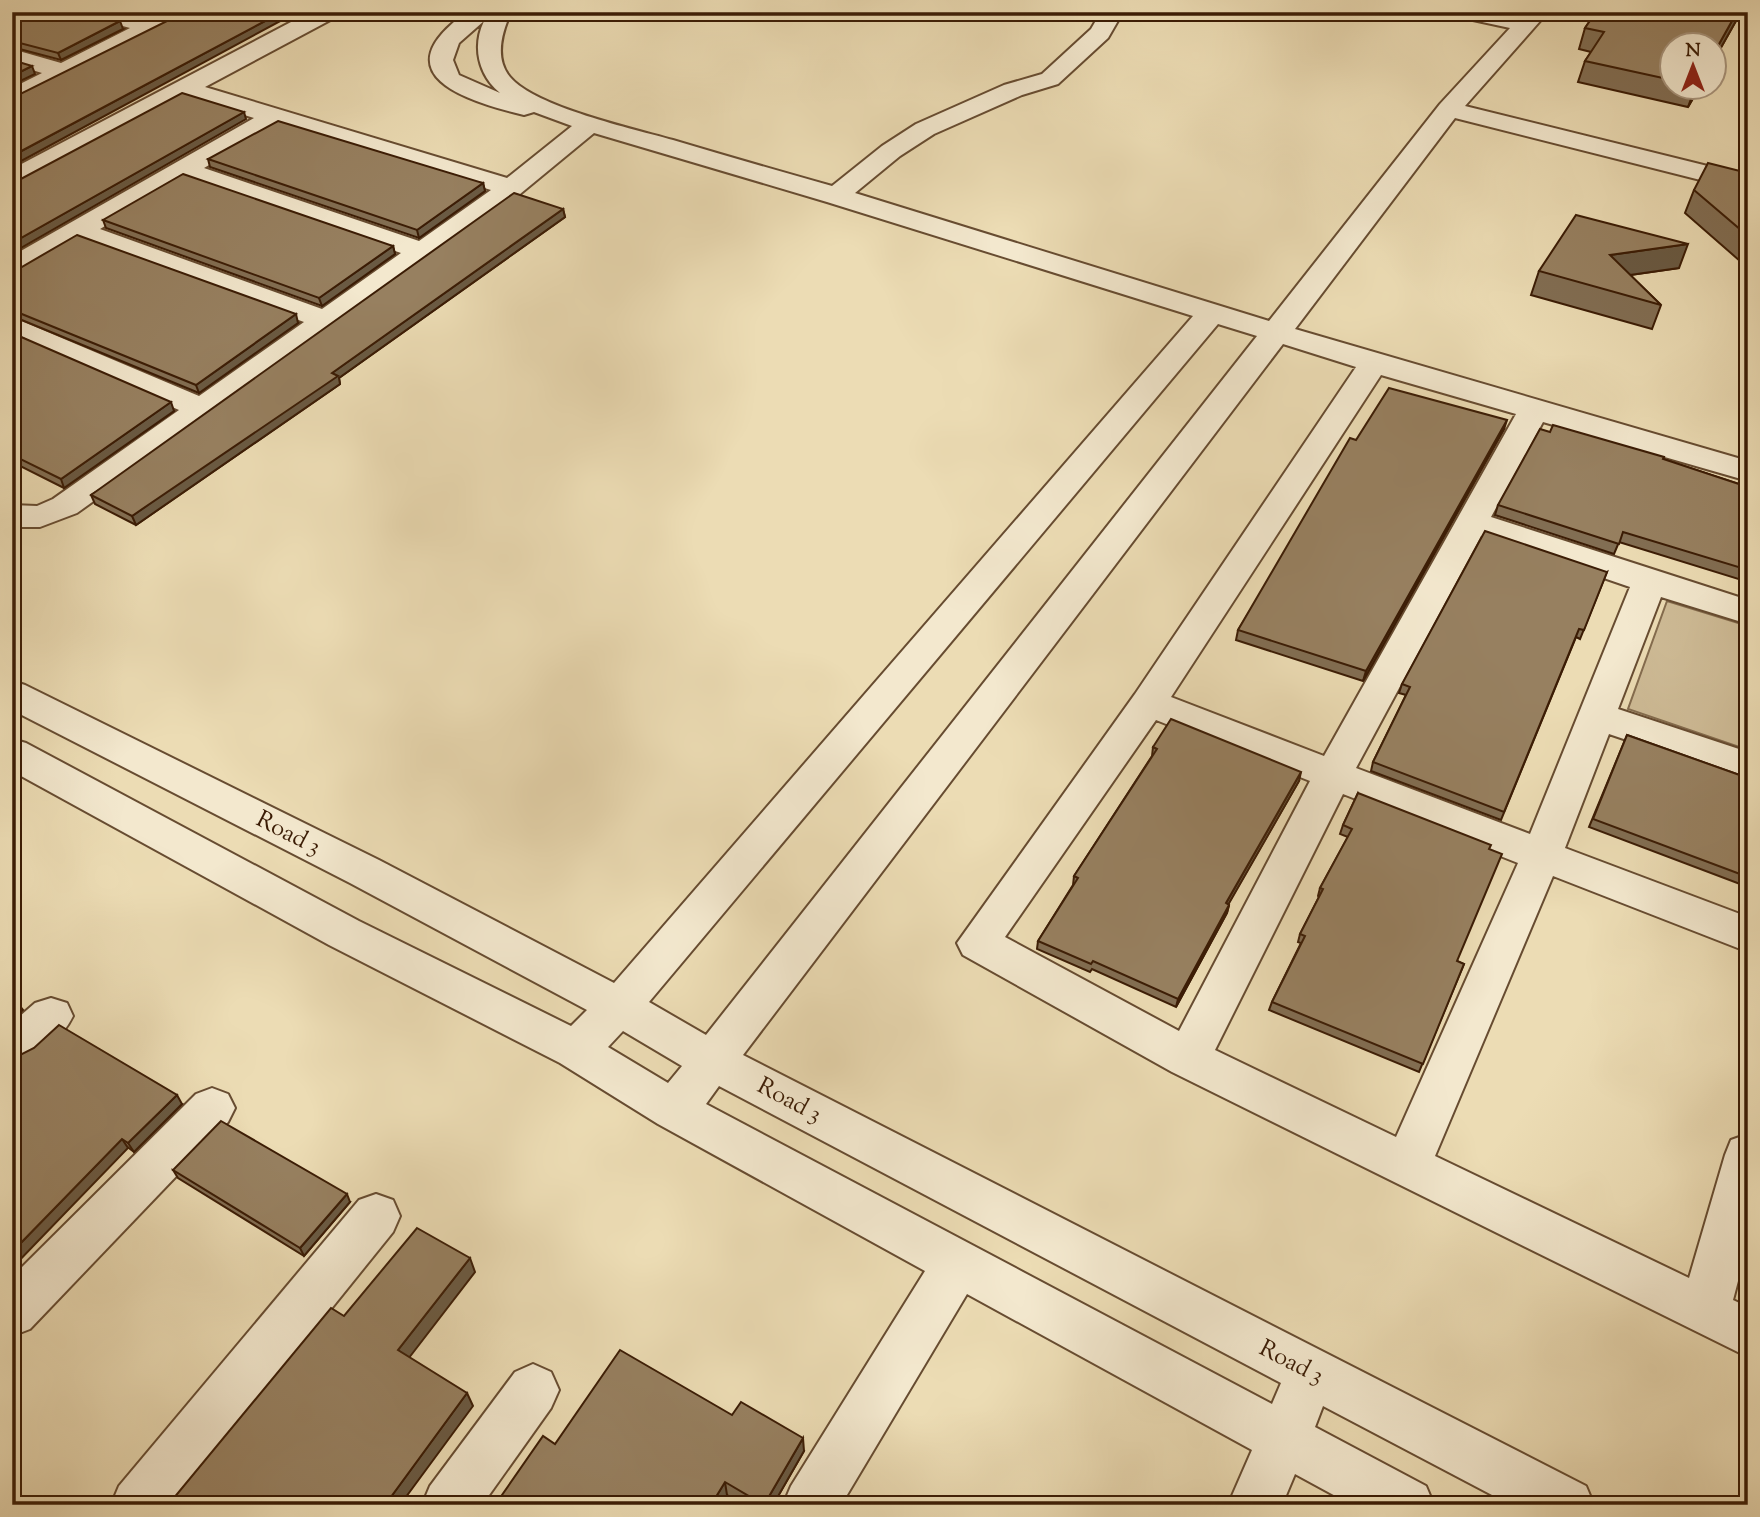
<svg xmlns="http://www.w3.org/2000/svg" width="1760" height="1517" font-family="'Sorts Mill Goudy',serif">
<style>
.green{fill:#cebb96;stroke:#846c4e;stroke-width:2}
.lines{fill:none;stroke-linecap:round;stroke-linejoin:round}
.minor-casing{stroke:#674c31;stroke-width:4}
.minor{fill:#f3e8ce;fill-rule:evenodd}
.wall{fill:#826e53;stroke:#3b1c05;stroke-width:2}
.shaded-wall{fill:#6a5a43;stroke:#3b1c05;stroke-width:2}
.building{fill:#978060;stroke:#3b1c05;stroke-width:2}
.labels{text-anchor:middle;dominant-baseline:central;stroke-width:5;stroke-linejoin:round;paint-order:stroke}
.street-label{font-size:24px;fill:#3b1c05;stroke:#f3e8ce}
</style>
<rect width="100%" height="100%" fill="#ecdcb4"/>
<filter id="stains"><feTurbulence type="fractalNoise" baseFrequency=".00286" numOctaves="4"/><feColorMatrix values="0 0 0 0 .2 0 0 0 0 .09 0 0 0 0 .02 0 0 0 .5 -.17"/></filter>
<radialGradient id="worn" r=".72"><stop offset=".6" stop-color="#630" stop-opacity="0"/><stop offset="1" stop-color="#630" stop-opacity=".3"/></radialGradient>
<path class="green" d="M1667,601L1748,626V750L1628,709Z"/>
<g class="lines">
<g class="minor-casing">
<g id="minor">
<path d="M86,12H123L148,19L161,12H190L187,17L12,105V88L42,73L12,64V49L61,63L130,28L89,17Z"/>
<path d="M310,12H339L336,17L205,87L507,178L572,126L534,112L524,115C465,101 380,74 467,12H511C502,32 494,58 510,77C535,107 634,129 673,140C726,156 779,171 832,186L882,146L916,124L1004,85L1042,74L1091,29L1101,12H1123L1108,38L1058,84L1022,95L934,134L900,156L855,193L1269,321L1440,104L1510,28L1459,17L1456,12H1500L1520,17L1524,12H1548L1465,106L1748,176V192L1455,118L1295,329L1748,461V481L1543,422L1491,517L1748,600V624L1661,597L1618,709L1748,752V781L1609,734L1565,848L1748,917V952L1553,876L1435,1156L1689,1278L1725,1155L1731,1140L1748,1134V1243L1733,1300L1748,1307V1357L1172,1072L963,955L957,943L1135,694L1356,367L1283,344L743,1055L1586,1486L1594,1505H1511L1323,1406L1315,1427L1426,1486L1434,1505H1352L1295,1474L1282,1505H1228L1252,1450L967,1294L841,1505H783L791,1486L925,1271L658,1124L560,1063L329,945L12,771V739L26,743L359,921L571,1026L587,1010L350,883L12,710V681L25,685L379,860L614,983L1193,316L827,202L594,133L520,194L77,513L40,527H12V505L37,506L53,499L179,410L12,337V317L199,396L304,322L80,240L22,274L12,276V256L254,118L186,97L21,186L12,188V169ZM484,21C472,46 478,75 500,93L459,75L453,60L459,43ZM278,125L491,190L419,241L204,168ZM185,179L401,253L322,309L100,229ZM1218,324L1257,336L706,1035L649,1002ZM1381,375L1516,414L1324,756L1171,697ZM1481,536L1630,587L1530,834L1356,768ZM1156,720L1310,781L1179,1031L1005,937ZM1343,794L1518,863L1396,1137L1215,1050ZM623,1031L682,1066L668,1083L608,1047ZM719,1086L1281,1383L1272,1404L706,1104Z"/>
<path d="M51,998L67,1003L73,1016C62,1039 36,1061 12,1070V1023L35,1003Z"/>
<path d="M212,1088L228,1094L235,1108L228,1122L30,1329L12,1336V1277L196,1094Z"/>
<path d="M376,1194L393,1200L400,1216L393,1232L173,1505H111L119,1486L359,1200Z"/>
<path d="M533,1364L551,1372L559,1390L551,1408L482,1505H422L430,1486L515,1372Z"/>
</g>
</g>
<use href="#minor" class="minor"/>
</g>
<g class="wall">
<path d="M12,12L123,29L61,60L12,47Z"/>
<path d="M1596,12H1741L1714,60L1672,46V88H1699L1688,107L1578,82L1585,61L1591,52L1579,49L1585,28Z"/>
<path d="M208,159L483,183L485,191L419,238L210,167Z"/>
<path d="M1748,173V268L1685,213L1694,190Z"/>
<path d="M563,209L565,217L339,378L340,384L136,525L95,504L91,495Z"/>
<path d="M103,220L393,246L395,254L322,306L106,228Z"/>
<path d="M1679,268L1630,275L1661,305L1652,329L1531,295L1539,271Z"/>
<path d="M12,270L298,323L199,393L12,316Z"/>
<path d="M12,333L174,411L64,488L12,462Z"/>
<path d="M1504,429L1363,681L1236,640L1238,630L1356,440Z"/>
<path d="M1663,459L1748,487V582L1619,542L1614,554L1495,515L1498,505Z"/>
<path d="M1607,572L1580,639L1576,637L1501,820L1371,771L1373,762L1406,695L1399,693L1402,684Z"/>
<path d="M1627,735L1748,778V887L1589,827Z"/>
<path d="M1153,747L1299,781L1228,904L1229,905L1227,913L1176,1007L1092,969L1090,972L1037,949L1038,941L1073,885L1074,876L1152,756Z"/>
<path d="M1358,793L1457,961L1464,964L1419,1072L1269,1010L1272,1002L1301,943L1298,942L1300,934L1319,897L1318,896L1320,888L1348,837L1340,834L1343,825Z"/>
<path d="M12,1059L182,1104L134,1152Z"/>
<path d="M173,1170L350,1202L304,1256L178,1178Z"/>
<path d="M732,1415L804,1451L773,1505H744L727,1495L495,1505L555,1444Z"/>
</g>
<g class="shaded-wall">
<path d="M282,12H297L12,166V156Z"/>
<path d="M1737,12H1741L1714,60V53Z"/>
<path d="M120,21L123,29L61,60L58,53Z"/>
<path d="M32,66L35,74L12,85V76Z"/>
<path d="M1695,88H1699L1688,107Z"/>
<path d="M244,112L246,119L12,253V243Z"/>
<path d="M483,183L485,191L419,238L417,230Z"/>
<path d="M563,209L565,217L339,378L340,384L136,525L132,516L332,373Z"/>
<path d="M1688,244L1679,268L1602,279L1610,255Z"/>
<path d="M393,246L395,254L322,306L319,298Z"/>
<path d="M296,314L298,323L199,393L196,385Z"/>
<path d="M171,402L174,411L64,488L61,479Z"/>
<path d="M1507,420L1504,429L1363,681L1366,671Z"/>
<path d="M1301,772L1299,781L1224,912L1226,903Z"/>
<path d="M1229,905L1227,913L1176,1007L1178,999Z"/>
<path d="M16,1001L23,1010L12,1020V1005Z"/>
<path d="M177,1095L182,1104L134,1152L128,1143Z"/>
<path d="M122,1139L128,1148L12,1268V1252Z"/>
<path d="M347,1194L350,1202L304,1256L300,1248Z"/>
<path d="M470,1258L475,1272L405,1363L398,1350Z"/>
<path d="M467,1393L473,1406L400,1505H385Z"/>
<path d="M803,1438L804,1451L773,1505H764Z"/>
<path d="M725,1482L727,1495L721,1505H711Z"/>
</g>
<g class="building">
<path d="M12,12H89L120,21L58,53L12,41Z"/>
<path d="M185,12H282L12,156V98Z"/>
<path d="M1596,12H1737L1714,53V46H1672V80L1585,61L1604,32L1585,28Z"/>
<path d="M12,60L32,66L12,76Z"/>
<path d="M182,93L244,112L12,243V181L19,180Z"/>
<path d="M278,121L483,183L417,230L208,159Z"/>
<path d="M1708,163L1748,173V236L1694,190Z"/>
<path d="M183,174L393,246L319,298L103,220Z"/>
<path d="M514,193L563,209L332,373L338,376L132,516L91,495Z"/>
<path d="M1576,215L1688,244L1610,255L1661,305L1539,271Z"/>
<path d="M77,235L296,314L196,385L12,310V270L20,268Z"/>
<path d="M12,333L171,402L61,479L12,455Z"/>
<path d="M1389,388L1507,420L1366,671L1238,630L1350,438L1356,440Z"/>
<path d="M1553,425L1664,457L1663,459L1748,487V570L1623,532L1619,544L1498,505L1540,429L1550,432Z"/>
<path d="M1485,531L1607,572L1584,630L1579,629L1504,812L1373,762L1410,687L1402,684Z"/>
<path d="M1171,719L1301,772L1226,903L1229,905L1178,999L1093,961L1091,964L1038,941L1078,878L1074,876L1157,749L1153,747Z"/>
<path d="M1627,735L1748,778V877L1593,819Z"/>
<path d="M1358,793L1491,845L1489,849L1502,854L1457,961L1464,964L1423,1064L1272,1002L1305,936L1300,934L1323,889L1320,888L1352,829L1343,825Z"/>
<path d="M59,1025L177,1095L128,1143L122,1139L12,1252V1059L34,1048Z"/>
<path d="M221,1121L347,1194L300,1248L173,1170Z"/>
<path d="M417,1228L470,1258L398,1350L467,1393L385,1505H168L331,1308L344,1316Z"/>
<path d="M620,1350L732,1415L741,1402L803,1438L764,1505L725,1482L711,1505H495L543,1436L555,1444Z"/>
</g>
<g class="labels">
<g class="street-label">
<text transform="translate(288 834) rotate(27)">Road 3</text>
<text transform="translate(789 1101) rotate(28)">Road 3</text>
<text transform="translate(1291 1363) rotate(27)">Road 3</text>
</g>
</g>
<rect width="1760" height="1517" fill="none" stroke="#ecdcb4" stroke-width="42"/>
<rect x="14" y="14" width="1732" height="1489" fill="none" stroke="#3b1c05" stroke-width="3.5"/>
<rect x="21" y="21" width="1718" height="1475" fill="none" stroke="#3b1c05" stroke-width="2"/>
<g transform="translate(1693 66)"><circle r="33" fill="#f3e8ce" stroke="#a9967e" stroke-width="2"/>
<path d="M0-5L12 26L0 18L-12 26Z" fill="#8f2418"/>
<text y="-10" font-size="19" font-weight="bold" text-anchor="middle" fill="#3b1c05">N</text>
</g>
<rect width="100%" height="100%" filter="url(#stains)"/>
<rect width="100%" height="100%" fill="url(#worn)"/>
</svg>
